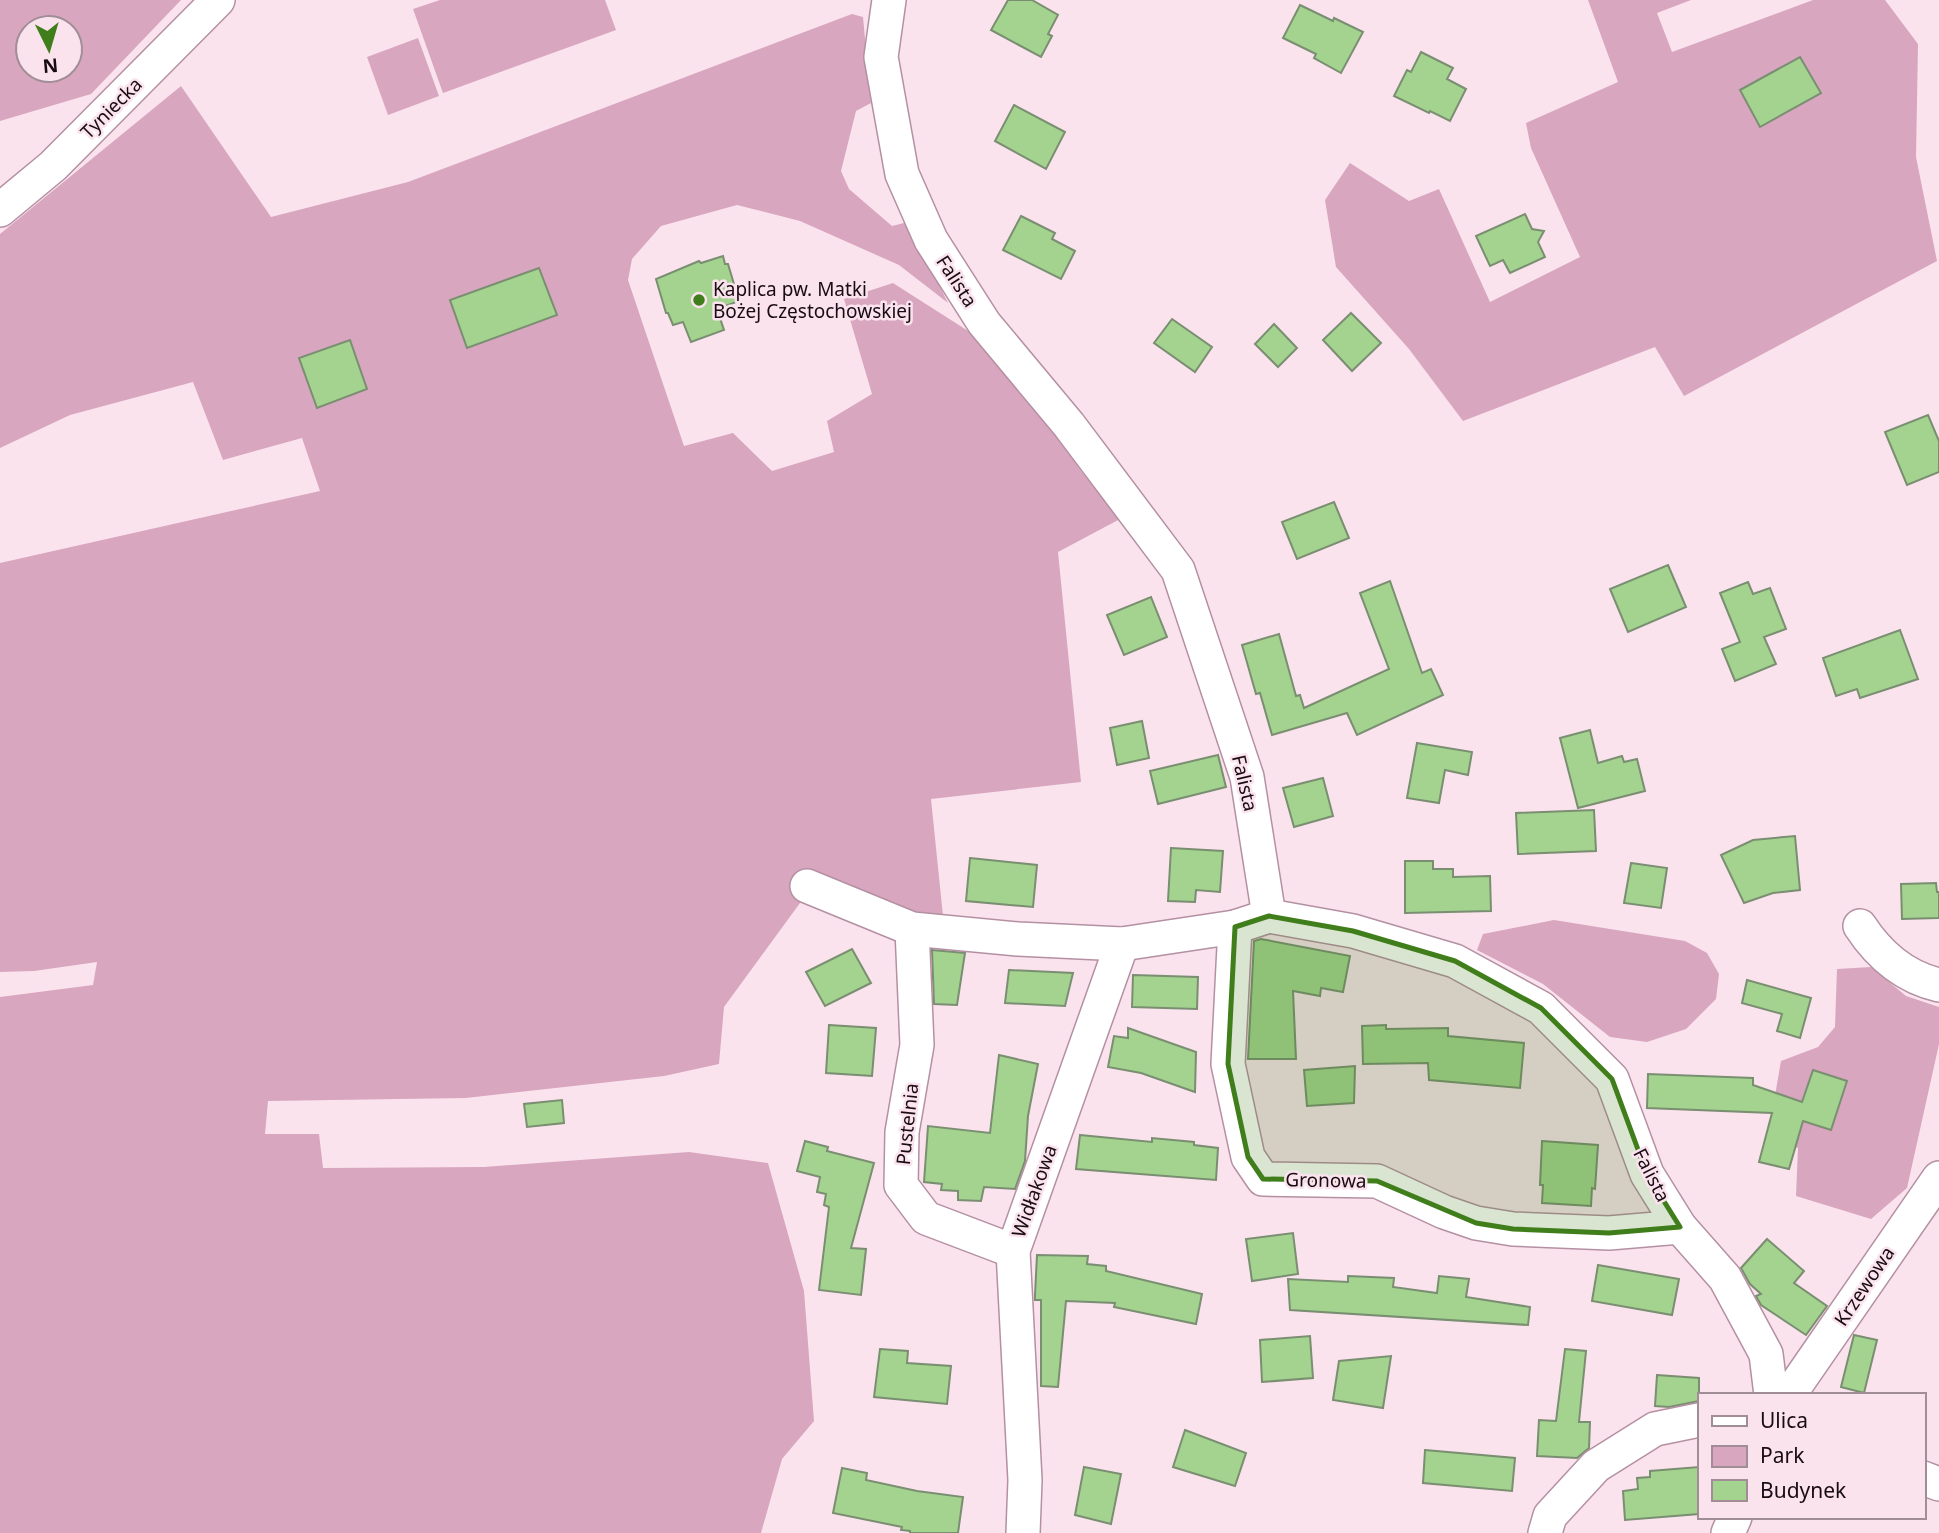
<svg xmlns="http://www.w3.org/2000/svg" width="1939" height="1533" font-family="'Noto Sans',sans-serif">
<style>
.green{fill:#d8a6bf;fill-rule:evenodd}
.building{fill:#a3d38e;stroke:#7a8e71;stroke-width:2}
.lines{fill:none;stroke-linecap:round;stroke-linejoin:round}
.minor-casing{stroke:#b490a2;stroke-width:36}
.minor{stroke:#fff;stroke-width:33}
.marked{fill:#407e1b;fill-opacity:0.2;stroke:#407e1b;stroke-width:5;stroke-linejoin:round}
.poi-dot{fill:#407e1b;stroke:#fbe3ee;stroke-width:2.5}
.labels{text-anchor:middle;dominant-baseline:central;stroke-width:5;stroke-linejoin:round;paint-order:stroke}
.street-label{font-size:19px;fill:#180c12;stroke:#fbe3ee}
.poi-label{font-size:19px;fill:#180c12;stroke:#fbe3ee;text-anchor:start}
</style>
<rect width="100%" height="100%" fill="#fbe3ee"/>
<g class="green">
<path d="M0,0H181L91,94L0,121ZM28,28H70V70H28Z"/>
<path d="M440,0H605L616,30L443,93L413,9Z"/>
<path d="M1588,0H1691L1657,13L1672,52L1813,0H1885L1918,44L1916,157L1937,261L1684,396L1655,347L1463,421L1409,349L1336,267L1325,200L1350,163L1409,201L1439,189L1490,302L1580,257L1531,148L1526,123L1618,82Z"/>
<path d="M852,14L863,17L871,103L856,111L841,171L849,189L892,226L908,222L948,303L899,265L800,221L737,205L661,226L632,259L628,280L684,446L733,433L772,471L834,452L827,421L872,394L844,299L893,283L976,336L1045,419L1081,471L1120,519L1058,552L1081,782L931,799L943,916L921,918L819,877L724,1007L719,1064L664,1076L466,1098L268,1101L265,1134H319L323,1168L484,1167L689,1152L768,1163L804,1291L814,1421L782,1459L761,1533H0V997L93,985L97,962L34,971L0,972V563L320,491L302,438L223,460L193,382L70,415L0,448V234L181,86L271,217L408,182Z"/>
<path d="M418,38L439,96L388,115L367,57Z"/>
<path d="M1554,920L1685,941L1707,953L1719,974L1716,999L1686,1029L1647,1042L1610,1037L1543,984L1477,950L1483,934Z"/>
<path d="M1871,967L1906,996L1939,1007V1044L1907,1188L1871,1219L1796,1196L1798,1148L1768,1136L1781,1061L1818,1047L1835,1027L1837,969Z"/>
</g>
<g class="building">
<path d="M1008,0H1032L1058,15L1048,34L1052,36L1041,57L991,30Z"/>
<path d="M1300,5L1333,21L1334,18L1363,32L1341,73L1314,58L1316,54L1283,38Z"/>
<path d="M1421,52L1453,68L1447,79L1466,89L1450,121L1430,111L1429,113L1394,96L1407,70L1411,72Z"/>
<path d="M1800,57L1821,93L1760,127L1740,90Z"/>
<path d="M1014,105L1065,132L1046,169L995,141Z"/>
<path d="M1525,214L1532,229L1544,231L1538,242L1545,257L1510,273L1503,260L1490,266L1476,236Z"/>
<path d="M1021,216L1055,233L1052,239L1075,251L1061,279L1003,250Z"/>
<path d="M723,256L725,264H728L739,301L717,309L724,330L691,342L683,322L673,325L668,313H666L656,279L699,261L701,263Z"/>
<path d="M539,268L557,315L467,348L450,300Z"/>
<path d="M1351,313L1381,343L1352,371L1323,340Z"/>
<path d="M1172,319L1212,347L1195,372L1154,343Z"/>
<path d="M1274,324L1297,348L1278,367L1255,344Z"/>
<path d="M350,340L367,389L317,408L299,358Z"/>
<path d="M1928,415L1939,441V472L1907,485L1885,432Z"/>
<path d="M1334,502L1349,538L1297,559L1282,522Z"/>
<path d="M1668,565L1686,607L1628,632L1610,589Z"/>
<path d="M1390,581L1422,673L1431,669L1443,695L1357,735L1347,713L1272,735L1260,693L1256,694L1242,645L1279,634L1296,696L1300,695L1304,708L1389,669L1360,593Z"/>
<path d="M1748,582L1753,594L1770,588L1786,629L1764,637L1776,664L1735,681L1722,649L1740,642L1720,593Z"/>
<path d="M1151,597L1167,637L1124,655L1107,615Z"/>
<path d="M1900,630L1918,679L1860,698L1857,689L1836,696L1823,658Z"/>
<path d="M1142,721L1149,758L1117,765L1110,728Z"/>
<path d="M1590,730L1598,763L1622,756L1624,762L1637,759L1645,791L1578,808L1560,738Z"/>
<path d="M1417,743L1472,752L1468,775L1445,770L1439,803L1407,798Z"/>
<path d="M1218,755L1226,787L1158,804L1150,771Z"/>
<path d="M1323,778L1333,816L1294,827L1283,788Z"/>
<path d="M1594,810L1596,851L1518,854L1516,813Z"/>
<path d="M1795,836L1800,890L1773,893L1744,903L1721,855L1753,840Z"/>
<path d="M1171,848L1223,851L1220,892L1196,890L1195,902L1168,901Z"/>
<path d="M970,858L1037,865L1033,907L966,901Z"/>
<path d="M1405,861H1433V869H1453V877L1490,876L1491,911L1405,913Z"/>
<path d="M1631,863L1667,868L1661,908L1624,903Z"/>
<path d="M1936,883L1937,892H1939V918L1902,919L1901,884Z"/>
<path d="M1261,939L1350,956L1343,992L1321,988L1320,996L1293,991L1296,1059H1248L1254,941Z"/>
<path d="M852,949L871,983L825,1006L806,972Z"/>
<path d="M932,950L965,953L957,1005L934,1004Z"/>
<path d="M1009,970L1073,973L1065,1006L1005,1003Z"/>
<path d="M1133,975L1198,977L1197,1009L1132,1007Z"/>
<path d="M1747,980L1811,998L1800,1038L1777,1031L1782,1014L1742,1003Z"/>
<path d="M829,1025L876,1028L872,1076L826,1073Z"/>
<path d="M1386,1025V1029L1448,1028V1036L1524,1043L1520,1088L1429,1080L1428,1063L1363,1064L1362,1026Z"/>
<path d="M1128,1028L1196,1052L1195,1092L1141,1073L1108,1067L1114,1036L1128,1038Z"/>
<path d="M999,1055L1038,1064L1028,1116L1025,1161L1015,1189L984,1187L981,1201L958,1200V1191L941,1190L942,1184L924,1182L928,1126L990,1133Z"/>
<path d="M1355,1066L1354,1103L1307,1106L1304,1070Z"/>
<path d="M1813,1070L1847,1081L1831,1130L1803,1121L1789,1169L1759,1162L1772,1113L1647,1108L1648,1074L1753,1078V1085L1802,1102Z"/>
<path d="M562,1100L564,1123L527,1127L524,1104Z"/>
<path d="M1080,1135L1152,1142V1138L1194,1142V1145L1218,1148L1216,1180L1076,1169Z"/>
<path d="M805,1141L828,1147L827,1151L874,1163L851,1248L866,1249L861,1295L819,1290L829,1207L824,1205L826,1194L817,1192L820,1177L797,1171Z"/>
<path d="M1542,1141L1598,1145L1595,1189L1592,1188L1591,1206L1542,1203L1543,1185H1540Z"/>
<path d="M1293,1233L1298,1274L1252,1281L1246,1239Z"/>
<path d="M1767,1239L1804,1271L1794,1283L1827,1306L1806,1335L1761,1305L1756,1296L1761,1294L1750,1284L1741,1268Z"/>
<path d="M1037,1255L1088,1256L1087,1264L1106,1266V1271L1202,1294L1196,1324L1114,1307L1115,1303L1066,1301L1058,1387L1041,1386V1300H1035V1295Z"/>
<path d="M1598,1265L1679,1279L1672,1315L1592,1301Z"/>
<path d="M1348,1276L1394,1278L1393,1287L1437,1293L1439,1276L1469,1279L1466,1297L1530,1307L1528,1325L1290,1310L1288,1279L1348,1282Z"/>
<path d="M1854,1335L1877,1340L1864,1393L1841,1387Z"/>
<path d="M1310,1336L1313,1378L1262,1382L1260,1340Z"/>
<path d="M880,1349L908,1351L907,1363L951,1366L947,1404L874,1397Z"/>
<path d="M1565,1349L1586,1351L1579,1422H1590L1589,1448L1577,1458L1537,1456L1539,1420L1556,1421Z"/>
<path d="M1391,1356L1383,1408L1333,1400L1339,1361Z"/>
<path d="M1657,1375L1699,1378V1401L1669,1407L1655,1406Z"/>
<path d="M1185,1430L1246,1453L1235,1486L1173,1467Z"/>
<path d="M1425,1450L1515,1458L1512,1491L1423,1483Z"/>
<path d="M1084,1467L1121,1474L1111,1524L1075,1515Z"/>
<path d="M1699,1467V1514L1625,1520L1623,1491L1638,1489L1637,1478L1650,1477V1471Z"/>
<path d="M842,1468L867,1473L866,1480L917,1491L963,1497L958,1533H910V1531L901,1530L902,1527L833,1513Z"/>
</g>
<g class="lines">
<g class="minor-casing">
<g id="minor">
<path d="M889,0L881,57L902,174L931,240L984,323L1069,425L1178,570L1247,777L1269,916"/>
<path d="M0,210L53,166L218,0"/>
<path d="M807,886L912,929L1018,939L1122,944L1235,927L1269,916L1353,931L1455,961L1541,1008L1612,1079L1647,1174L1680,1227L1725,1278L1766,1354L1771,1395"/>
<path d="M1860,926C1879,955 1904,977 1939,985"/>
<path d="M1235,927L1228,1064L1248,1157L1263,1179L1377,1181L1444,1212L1476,1223L1513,1229L1609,1233L1680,1227"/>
<path d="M912,929L917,1045L902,1132L901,1185L926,1218L1013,1251"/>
<path d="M1789,1395L1939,1178"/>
<path d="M1923,1478L1939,1484"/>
<path d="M1023,1533L1025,1480L1013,1251L1122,944"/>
<path d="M1545,1533L1550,1516L1596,1466L1655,1429L1699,1420"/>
<path d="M1728,1533L1735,1517"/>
</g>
</g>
<use href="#minor" class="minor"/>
</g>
<path class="marked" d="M1269,916L1353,931L1455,961L1541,1008L1612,1079L1647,1174L1680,1227L1609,1233L1513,1229L1476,1223L1377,1181L1263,1179L1248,1157L1228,1064L1235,927Z"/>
<circle class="poi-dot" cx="699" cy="300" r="7"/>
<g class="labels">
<g class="street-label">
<text transform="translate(111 108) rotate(-45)">Tyniecka</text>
<text transform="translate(957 281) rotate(57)">Falista</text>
<text transform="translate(1245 783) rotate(77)">Falista</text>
<text transform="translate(907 1124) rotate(-84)">Pustelnia</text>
<text transform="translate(1652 1175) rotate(63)">Falista</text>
<text transform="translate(1326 1180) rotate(1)">Gronowa</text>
<text transform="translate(1034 1191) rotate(-70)">Widłakowa</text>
<text transform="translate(1864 1286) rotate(-56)">Krzewowa</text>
</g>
<g class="poi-label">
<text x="713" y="289">Kaplica pw. Matki<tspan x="713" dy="22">Bożej Częstochowskiej</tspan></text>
</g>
</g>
<rect x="1698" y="1393" width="228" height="126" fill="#fbe3ee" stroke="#a08d96" stroke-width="2"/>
<rect x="1712" y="1416" width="35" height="10" fill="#ffffff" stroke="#a08d96" stroke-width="2"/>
<text x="1760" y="1428" font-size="21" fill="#180c12">Ulica</text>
<rect x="1712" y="1446" width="35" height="21" fill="#d8a6bf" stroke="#a08d96" stroke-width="2"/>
<text x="1760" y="1463" font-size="21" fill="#180c12">Park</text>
<rect x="1712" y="1480" width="35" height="21" fill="#a3d38e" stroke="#a08d96" stroke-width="2"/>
<text x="1760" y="1498" font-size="21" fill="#180c12">Budynek</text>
<g transform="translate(49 49) rotate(175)"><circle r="33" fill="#fbe3ee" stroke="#a08d96" stroke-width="2"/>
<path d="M0-5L12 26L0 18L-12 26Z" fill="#407e1b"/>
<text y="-10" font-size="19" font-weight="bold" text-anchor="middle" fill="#180c12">N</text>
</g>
</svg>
